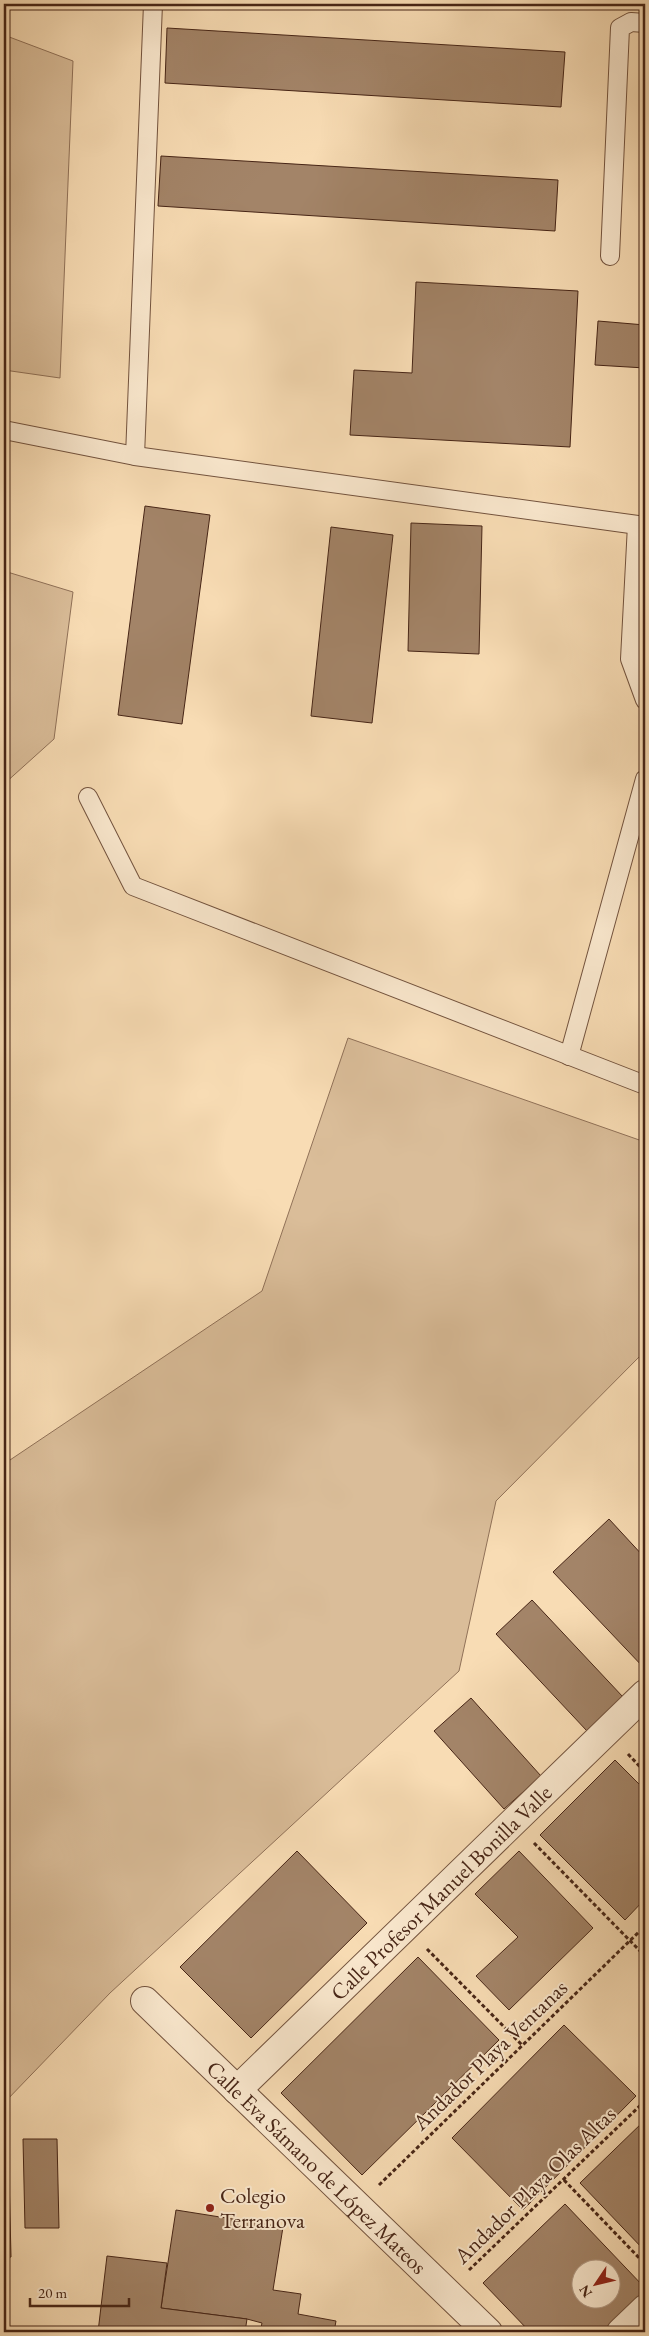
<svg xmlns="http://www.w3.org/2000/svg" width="649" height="2336" font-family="'EB Garamond',serif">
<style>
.green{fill:#dabd99;stroke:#907158}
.building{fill:#a38468;stroke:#472516;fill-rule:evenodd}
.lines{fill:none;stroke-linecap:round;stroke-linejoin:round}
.service-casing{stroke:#73533e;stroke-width:20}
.minor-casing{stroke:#73533e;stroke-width:30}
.path{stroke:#472516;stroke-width:3;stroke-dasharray:4 2.5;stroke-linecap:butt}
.service{stroke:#fae8ce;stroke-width:18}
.minor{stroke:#fae8ce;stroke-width:28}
.poi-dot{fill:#8f2418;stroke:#fae8ce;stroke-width:2}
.labels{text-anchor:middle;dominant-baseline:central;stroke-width:4;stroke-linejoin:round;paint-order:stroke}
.street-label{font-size:22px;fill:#472516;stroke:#fae8ce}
.poi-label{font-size:22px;fill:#472516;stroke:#fae8ce;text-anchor:start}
</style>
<rect width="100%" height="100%" fill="#f8dcb4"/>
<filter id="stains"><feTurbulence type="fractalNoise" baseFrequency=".004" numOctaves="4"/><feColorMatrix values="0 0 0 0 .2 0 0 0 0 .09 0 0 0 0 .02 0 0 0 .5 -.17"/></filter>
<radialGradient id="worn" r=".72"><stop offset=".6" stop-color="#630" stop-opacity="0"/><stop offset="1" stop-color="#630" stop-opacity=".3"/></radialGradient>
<g class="green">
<path d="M4,35L73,61L60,378L4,370Z"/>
<path d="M4,571L73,592L54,739L4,784Z"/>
<path d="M348,1038L645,1142V1351L496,1501L459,1671L110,1993L4,2103V1464L262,1291Z"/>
</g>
<g class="building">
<path d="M167,28L565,52L561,107L165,83Z"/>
<path d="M161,156L558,180L555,231L158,206Z"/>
<path d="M416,282L578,291L570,447L350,435L354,370L412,373Z"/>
<path d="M598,321L645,325V368L595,365Z"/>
<path d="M145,506L210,515L182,724L118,715Z"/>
<path d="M411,523L482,526L479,654L408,651Z"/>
<path d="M331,527L393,535L372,723L311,716Z"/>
<path d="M609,1519L645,1558V1669L553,1572Z"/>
<path d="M532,1600L623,1697L587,1731L496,1634Z"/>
<path d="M471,1698L541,1776L504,1809L434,1731Z"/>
<path d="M615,1760L645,1790V1899L625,1920L540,1835Z"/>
<path d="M297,1851L367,1923L251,2038L180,1967Z"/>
<path d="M519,1851L593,1928L509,2010L476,1976L518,1937L475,1894Z"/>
<path d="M418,1957L499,2040L362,2175L281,2093Z"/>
<path d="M564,2025L636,2096L523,2210L452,2138Z"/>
<path d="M645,2120V2251L580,2183Z"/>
<path d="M4,2134H8L11,2257L4,2258Z"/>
<path d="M23,2139H57L59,2228H25Z"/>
<path d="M565,2204L645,2288V2293L604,2332H530L483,2283ZM582,2268H612V2298H582Z"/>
<path d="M176,2210L283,2227L273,2290L301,2294L298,2314L336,2321L334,2332H260L262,2323L247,2319L161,2308Z"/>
<path d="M107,2256L167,2263L161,2308L247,2319L245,2332H98Z"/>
</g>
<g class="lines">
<g class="service-casing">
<g id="service">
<path d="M610,256L620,28L631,22L645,23"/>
<path d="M4,430L135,456L645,526"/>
<path d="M135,456L153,4"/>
<path d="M637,525L630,659L645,700"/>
<path d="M88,797L133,886L645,1085"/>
<path d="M569,1056L645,779"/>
</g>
</g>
<g class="minor-casing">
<g id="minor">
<path id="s1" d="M145,2001L488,2332"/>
<path id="s2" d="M237,2090L645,1694"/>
<path d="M621,2332L645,2309"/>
</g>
</g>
<g class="path">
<path d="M628,1754L645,1772"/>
<path d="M534,1843L645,1956"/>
<path d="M427,1949L523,2046"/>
<path d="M564,2180L645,2264"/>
<path d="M379,2185L645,1926"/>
<path d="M469,2270L645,2101"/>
</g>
<use href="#service" class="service"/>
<use href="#minor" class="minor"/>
</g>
<circle class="poi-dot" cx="210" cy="2208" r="5"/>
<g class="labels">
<g class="street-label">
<text stroke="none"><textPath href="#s2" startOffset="284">Calle Profesor Manuel Bonilla Valle</textPath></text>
<text transform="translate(490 2055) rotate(-44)">Andador Playa Ventanas</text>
<text stroke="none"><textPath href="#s1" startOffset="239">Calle Eva Sámano de López Mateos</textPath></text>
<text transform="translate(535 2185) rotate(-44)">Andador Playa Olas Altas</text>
</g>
<g class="poi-label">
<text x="220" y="2195">Colegio<tspan x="220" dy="25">Terranova</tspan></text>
</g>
</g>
<rect width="649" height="2336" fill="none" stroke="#f8dcb4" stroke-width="20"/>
<rect x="5" y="5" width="639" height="2326" fill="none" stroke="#472516" stroke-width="2.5"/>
<rect x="10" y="10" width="629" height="2316" fill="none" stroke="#472516"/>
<g transform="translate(596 2284) rotate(235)"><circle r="24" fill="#fae8ce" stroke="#b29a84"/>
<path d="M0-4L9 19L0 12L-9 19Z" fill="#8f2418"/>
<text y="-8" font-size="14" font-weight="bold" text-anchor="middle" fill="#472516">N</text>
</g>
<path d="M30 2298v8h99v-8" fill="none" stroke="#472516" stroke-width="2.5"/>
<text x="38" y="2298" font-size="15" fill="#472516" stroke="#fae8ce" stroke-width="4" paint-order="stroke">20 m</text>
<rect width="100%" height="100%" filter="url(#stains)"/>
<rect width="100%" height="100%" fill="url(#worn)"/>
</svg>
